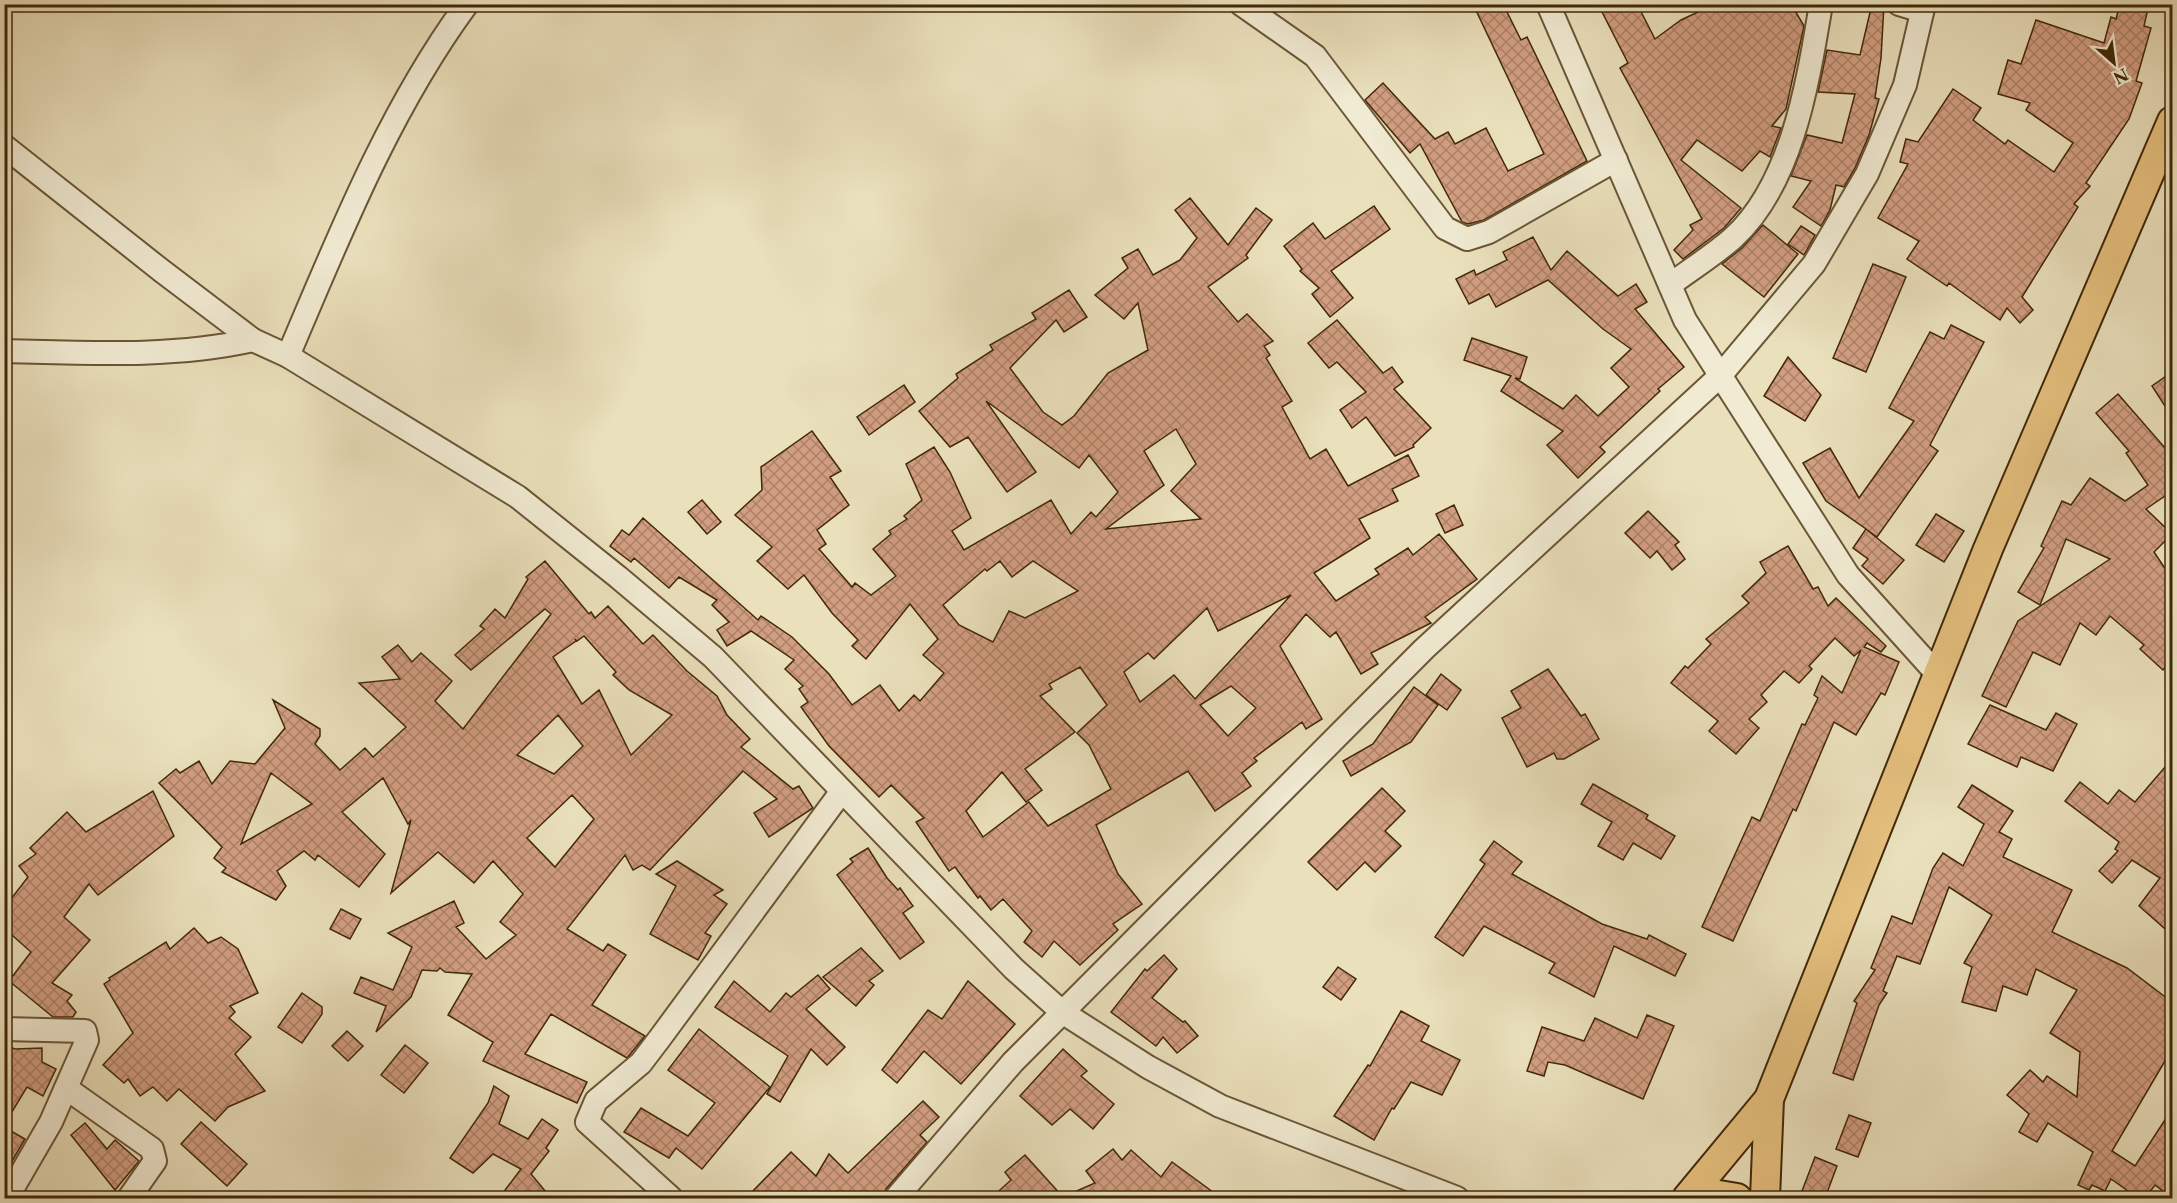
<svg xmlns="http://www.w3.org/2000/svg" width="2177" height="1203" font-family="'Libre Caslon Text',serif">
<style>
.building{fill:url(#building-cross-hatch);stroke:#412809;stroke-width:1.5;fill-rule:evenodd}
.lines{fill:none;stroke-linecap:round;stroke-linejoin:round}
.minor-casing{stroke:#6b5636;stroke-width:26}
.major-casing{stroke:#412809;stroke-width:32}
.minor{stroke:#f1ebd3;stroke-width:22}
.major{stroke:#e5c07e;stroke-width:28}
</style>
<defs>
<pattern id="building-cross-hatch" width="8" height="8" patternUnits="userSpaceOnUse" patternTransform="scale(1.5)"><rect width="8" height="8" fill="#d29e81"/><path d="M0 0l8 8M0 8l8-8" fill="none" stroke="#ac8168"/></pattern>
</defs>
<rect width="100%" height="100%" fill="#eae0bc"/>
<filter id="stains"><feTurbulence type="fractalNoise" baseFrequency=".00333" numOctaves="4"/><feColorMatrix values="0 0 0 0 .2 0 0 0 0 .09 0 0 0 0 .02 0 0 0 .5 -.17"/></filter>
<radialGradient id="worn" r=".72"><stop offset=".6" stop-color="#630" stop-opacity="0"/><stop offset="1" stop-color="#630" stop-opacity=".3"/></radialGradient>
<g class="building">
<path d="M1473,4H1503L1521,40L1527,37L1587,161L1484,220L1468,224L1462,222L1420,144L1410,153L1365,100L1383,83L1435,139L1448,132L1455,144L1486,128L1508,171L1544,154Z"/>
<path d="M1598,4H1637L1655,39L1681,20L1715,4H1791L1804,26L1786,109L1772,126L1781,128L1770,157L1760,151L1742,171L1697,140L1681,160L1741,208L1724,228L1683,259L1674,250L1693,230L1690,225L1702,219L1620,68L1628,63Z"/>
<path d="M1872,4H1884L1881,58L1875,98L1879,99L1869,135L1855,168L1844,187L1836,185L1830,210L1821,226L1793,207L1811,181L1791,176L1807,135L1842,143L1855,94L1818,92L1827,50L1860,55Z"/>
<path d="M2120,4H2149L2144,26L2151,28L2136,81L2142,83L2129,119L2086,183L2090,186L2074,204L2078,207L2022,297L2033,310L2020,323L2007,308L2000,320L1949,283L1947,286L1907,259L1919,241L1878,218L1908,164L1900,162L1906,139L1918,142L1953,89L1981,108L1973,120L2005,144L2008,140L2054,172L2073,143L2026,110L2030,103L1998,94L2008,60L2021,64L2036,20L2104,43L2111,17L2116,19Z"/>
<path d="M1190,198L1228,245L1256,208L1272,220L1246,255L1248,258L1208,287L1238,322L1247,314L1273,341L1264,346L1270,355L1266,358L1292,401L1282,407L1310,459L1326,449L1348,486L1408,455L1419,476L1392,489L1398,501L1359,519L1370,538L1314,573L1336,601L1379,574L1375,569L1408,548L1413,555L1439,534L1477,579L1425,617L1431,623L1371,653L1378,664L1361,674L1336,632L1330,637L1306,614L1280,646L1322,719L1306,729L1302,722L1254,758L1257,761L1242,773L1251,786L1215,811L1188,771L1096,825L1118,874L1142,904L1113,924L1118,930L1080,965L1054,941L1042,957L1024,942L1032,931L1003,899L991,910L980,896L978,898L955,867L949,871L916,822L924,818L891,785L879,797L829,746L801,707L808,702L799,689L803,686L785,669L794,660L751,631L727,646L717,630L729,622L712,605L717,600L679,577L669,588L634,558L631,562L610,546L622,530L629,535L643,518L758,620L761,616L792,637L829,674L852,705L880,685L899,711L914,695L920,701L944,673L923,655L938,639L910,604L866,659L852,646L858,640L832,613L804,575L788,589L757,561L772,547L735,515L762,490L761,467L812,431L841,471L830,477L849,505L817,530L826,544L819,549L852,587L855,583L871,595L896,576L873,549L891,534L889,531L907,519L904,516L922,500L906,464L934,447L950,472L971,518L952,531L964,550L1051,500L1071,534L1091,512L1096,517L1118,492L1089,455L1079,468L986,401L1036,472L1007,492L968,437L950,447L919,411L958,378L956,374L993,350L990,345L1036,319L1032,313L1069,290L1087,317L1064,332L1056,320L1010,368L1043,412L1062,425L1074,416L1108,373L1148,350L1138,303L1124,319L1095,295L1128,268L1122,258L1138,249L1153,275L1180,260L1197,238L1175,210ZM1176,429L1196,464L1171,491L1201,519L1106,529L1164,485L1144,451ZM1000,561L1012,577L1033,561L1078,591L1025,618L1009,611L993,642L959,625L943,605L985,569L987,571ZM1291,595L1195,699L1174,675L1140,702L1124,672L1148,653L1154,659L1207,608L1218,631ZM1080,667L1107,705L1077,733L1089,745L1111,789L1048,826L1029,802L983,837L966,811L1002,772L1026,802L1042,790L1025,769L1075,732L1040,696L1052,689L1049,684ZM1231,686L1256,708L1228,736L1200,705Z"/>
<path d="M1374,206L1390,229L1331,271L1353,298L1330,317L1312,294L1319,288L1300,271L1302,269L1284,246L1313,223L1325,239Z"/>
<path d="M1763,225L1798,254L1764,297L1722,264L1742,248Z"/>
<path d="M1801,226L1815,235L1804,255L1788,244Z"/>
<path d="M1533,237L1551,270L1567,251L1618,296L1636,284L1647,302L1635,309L1684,367L1658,389L1660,391L1600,447L1605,452L1578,478L1547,445L1563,431L1501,391L1511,376L1464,360L1472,338L1527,357L1520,379L1515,378L1563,409L1576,395L1598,416L1629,387L1611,368L1631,349L1603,329L1548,280L1496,307L1489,294L1469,304L1456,279L1474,270L1476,275L1507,260L1503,252Z"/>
<path d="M1873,264L1906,277L1866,372L1833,358Z"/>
<path d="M1337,320L1383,373L1392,367L1403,382L1394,389L1431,428L1413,445L1414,447L1395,456L1366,417L1352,428L1340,410L1366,392L1337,362L1329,368L1308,343Z"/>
<path d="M1951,325L1984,342L1930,445L1938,451L1877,537L1866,529L1904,560L1883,584L1862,566L1868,559L1853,548L1866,529L1826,501L1803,463L1830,448L1859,498L1914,421L1889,408L1930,332L1944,339Z"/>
<path d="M1788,357L1821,395L1805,421L1764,396Z"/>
<path d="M2172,372V417L2152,386Z"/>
<path d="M904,385L915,402L869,435L857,417Z"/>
<path d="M2118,394L2172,456V491L2146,509L2172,534L2154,552L2164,567L2172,574V660L2163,670L2140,649L2144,645L2110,616L2096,635L2080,623L2060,665L2033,652L2006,707L1982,696L2018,621L2110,559L2066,539L2040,605L2018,592L2044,548L2041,546L2062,501L2071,505L2090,478L2125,501L2148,485L2126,453L2129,451L2096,413Z"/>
<path d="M702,500L721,522L707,534L688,512Z"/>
<path d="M1454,505L1463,525L1445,533L1436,514Z"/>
<path d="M1648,511L1679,542L1675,545L1685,559L1672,570L1657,551L1650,558L1625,533Z"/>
<path d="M1936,514L1964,531L1944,562L1916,545Z"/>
<path d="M1788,546L1813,589L1818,587L1828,606L1836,598L1886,646L1881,652L1867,643L1864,647L1899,662L1885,695L1881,693L1856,735L1834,722L1796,811L1793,809L1733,941L1702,927L1752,817L1760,821L1802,724L1805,725L1818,698L1814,695L1822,676L1842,693L1861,650L1854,656L1835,638L1809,666L1812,669L1799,683L1784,671L1761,695L1767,702L1749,719L1759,728L1736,754L1709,731L1718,721L1671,683L1685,666L1688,668L1711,644L1706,639L1749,603L1742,596L1766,573L1760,562Z"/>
<path d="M545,561L589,614L591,612L595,618L608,606L643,644L653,635L687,671L717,696L727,715L750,739L741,747L793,789L799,786L813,808L769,837L754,813L777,799L743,771L650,870L642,865L633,870L625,855L567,929L603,951L608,944L626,955L592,1005L645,1036L627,1058L551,1014L525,1054L587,1082L577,1103L483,1061L493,1042L448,1015L472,974L445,972L440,968L437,971L422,970L411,997L376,1032L386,1006L354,993L361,977L393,990L412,947L388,933L454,901L464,923L456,927L486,959L516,935L500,922L523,894L493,861L474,883L438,852L391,893L411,820L408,824L383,778L342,812L385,854L359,887L318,855L315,860L304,851L277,871L286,886L276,900L222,872L226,868L214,858L222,847L159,783L176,769L180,773L199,761L212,784L230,761L255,764L285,728L273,700L320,729V736L315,744L340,770L365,748L373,757L406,727L359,683L400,679L382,657L398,645L412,662L421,653L452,681L435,701L463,729L551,614L545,609L471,670L455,655L484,629L480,626L495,609L505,618L528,579L526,577ZM584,636L616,672L613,675L629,690L672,715L631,755L599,690L582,704L553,657L576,641L575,639L577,641ZM558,715L583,746L554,774L517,755ZM271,773L312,804L241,844L251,819ZM572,795L594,819L555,867L527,838Z"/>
<path d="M1548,669L1581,716L1585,714L1599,739L1564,759H1557L1554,753L1527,767L1502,718L1521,708L1511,691Z"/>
<path d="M1441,674L1461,690L1447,710L1426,695Z"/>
<path d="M1414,687L1438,705L1411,742L1351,776L1343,761L1373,744Z"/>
<path d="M1990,705L2046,730L2056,713L2077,724L2053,771L2021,757L2017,767L1968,744Z"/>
<path d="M2172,759V935L2139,906L2160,878L2132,860L2112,883L2099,871L2118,851L2115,849L2119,842L2065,801L2080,782L2108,804L2119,790L2135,802Z"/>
<path d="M1593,784L1648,815L1646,819L1675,836L1661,859L1633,843L1623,860L1598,846L1612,822L1581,804Z"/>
<path d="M1972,785L2013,811L1999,832L2012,839L2003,857L2072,890L2052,932L2127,968L2172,1002V1049L2112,1151L2135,1166L2172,1109V1198L2155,1185L2145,1198H2138L2111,1179L2105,1191L2092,1185L2089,1190L2078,1185L2093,1152L2048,1123L2037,1142L2019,1132L2029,1114L2007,1095L2030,1070L2043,1082L2047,1076L2077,1097L2080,1052L2050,1033L2077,990L2036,969L2027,995L2003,986L1996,1011L1962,1002L1972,967L1964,963L1992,915L1949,887L1920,964L1897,956L1883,991L1887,993L1879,1005L1853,1080L1833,1073L1857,1003L1854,1001L1875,970L1871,968L1892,916L1912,924L1933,868L1943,853L1963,866L1984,824L1958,807Z"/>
<path d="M1382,788L1405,811L1385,831L1401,846L1375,872L1365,862L1337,890L1308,862Z"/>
<path d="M153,791L174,836L98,895L89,884L64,917L90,940L52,983L72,995L67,1001L76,1012L73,1017H53L9,981L31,952L4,928V908L28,877L19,866L36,854L30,848L67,812L86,832Z"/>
<path d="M1494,841L1522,862L1512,874L1602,924L1647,939L1649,935L1686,954L1675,976L1614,946L1594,997L1549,973L1555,963L1484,926L1463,956L1435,937L1485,864L1480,860Z"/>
<path d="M868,848L887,878L898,890L900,888L913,906L903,913L924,942L900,959L837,875L853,862L850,859Z"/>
<path d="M677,861L723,890L714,895L727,904L705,933L711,936L698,960L650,934L676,886L656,874Z"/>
<path d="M341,909L361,919L350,939L330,929Z"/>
<path d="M194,928L208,943L221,937L238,949L258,993L230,1006L235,1012L229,1018L251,1037L235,1054L265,1091L228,1107L215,1121L179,1089L167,1101L153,1087L140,1096L128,1079L124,1083L103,1065L133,1033L104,984L110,980L109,978L166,942L170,949Z"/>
<path d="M861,948L883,971L869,981L874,985L856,1006L823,977Z"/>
<path d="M1164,955L1177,969L1152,998L1183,1022L1185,1021L1198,1036L1177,1053L1163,1037L1156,1046L1111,1012L1145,969L1147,971Z"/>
<path d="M1338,967L1356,979L1341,1000L1323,987Z"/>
<path d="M818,975L830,989L806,1009L845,1047L827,1065L811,1049L780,1102L767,1094L788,1056L715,1007L734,981L770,1012L786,993L791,997Z"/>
<path d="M968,981L1015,1024L961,1084L924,1051L897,1083L882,1070L928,1010L942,1019Z"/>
<path d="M302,993L322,1007V1014L302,1043L278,1027Z"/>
<path d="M1401,1011L1429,1026L1421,1041L1460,1060L1442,1095L1411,1082L1394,1109L1392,1108L1374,1140L1334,1116L1368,1065L1370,1066Z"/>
<path d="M1647,1015L1674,1026L1643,1099L1565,1065L1548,1062L1544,1076L1527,1071L1542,1027L1584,1041L1595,1018L1637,1038Z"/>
<path d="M699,1029L770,1087L702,1169L676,1148L669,1158L624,1132L641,1108L688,1136L715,1103L668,1070Z"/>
<path d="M347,1031L363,1046L348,1061L332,1046Z"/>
<path d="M4,1045L15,1049L42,1048V1062L56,1069L43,1096L27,1087L4,1125Z"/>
<path d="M405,1045L428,1063L404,1093L381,1075Z"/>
<path d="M1063,1049L1087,1071L1081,1076L1114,1104L1093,1129L1070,1109L1052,1125L1020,1096Z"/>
<path d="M494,1086L509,1096L499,1124L528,1139L542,1119L558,1130L546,1148L549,1151L531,1174L551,1198H499L521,1169L493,1154L473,1173L450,1158L488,1103Z"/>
<path d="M923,1101L939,1117L920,1135L927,1142L886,1189L883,1198H746L791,1152L816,1176L829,1154L848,1173Z"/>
<path d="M1849,1115L1871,1123L1858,1157L1836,1149Z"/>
<path d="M201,1122L247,1164L227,1186L181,1144Z"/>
<path d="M85,1123L107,1149L115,1140L139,1161L115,1190L71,1135Z"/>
<path d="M4,1127L25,1139L4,1175Z"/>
<path d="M1113,1149L1122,1160L1131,1150L1161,1177L1172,1162L1221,1198H991L1011,1180L1005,1172L1025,1155L1063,1197L1095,1183L1086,1171Z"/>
<path d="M1815,1157L1837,1166L1825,1198L1802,1191Z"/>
</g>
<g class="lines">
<g class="minor-casing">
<g id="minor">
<path d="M1241,4L1315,56L1445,228L1467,239L1489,232L1616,160"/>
<path d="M1548,4L1685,320L1848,575L1938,675"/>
<path d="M1899,4L1922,11"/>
<path d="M4,146L162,271L253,340L288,356L518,497L618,577L713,657L1014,969L1062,1012L1148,1067L1220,1106L1457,1198"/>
<path d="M1670,285C1691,269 1714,255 1733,238C1793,183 1808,81 1821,4"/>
<path d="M4,351C87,353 172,358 253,340"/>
<path d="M288,356C339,236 389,110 467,4"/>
<path d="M4,1029L85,1031L87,1040L51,1122L7,1198"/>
<path d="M66,1088L152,1149L155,1161L129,1198"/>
<path d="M671,1198L587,1122L596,1101L641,1063L660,1038L842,791"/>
<path d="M896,1198L1013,1062L1424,649L1720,376L1814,264L1867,174L1905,85L1924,4"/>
</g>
</g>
<g class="major-casing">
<g id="major">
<path d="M1687,1198L1769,1099L1988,549L2172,121"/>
<path d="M1689,1198L1707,1193L1737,1198"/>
<path d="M1765,1198L1769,1099"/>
</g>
</g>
<use href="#minor" class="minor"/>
<use href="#major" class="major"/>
</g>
<rect width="2177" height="1203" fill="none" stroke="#eae0bc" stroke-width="24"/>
<rect x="6" y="6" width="2165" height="1191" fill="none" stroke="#412809" stroke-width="3"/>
<rect x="12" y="12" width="2153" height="1179" fill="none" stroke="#412809" stroke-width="1.5"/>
<g transform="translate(2114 63) rotate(152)" stroke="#f1ebd3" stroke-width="4.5" paint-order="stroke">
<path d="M0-4.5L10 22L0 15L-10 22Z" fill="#412809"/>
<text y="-9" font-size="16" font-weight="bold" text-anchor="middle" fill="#412809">N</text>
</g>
<rect width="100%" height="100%" filter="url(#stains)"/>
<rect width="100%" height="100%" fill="url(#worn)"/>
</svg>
